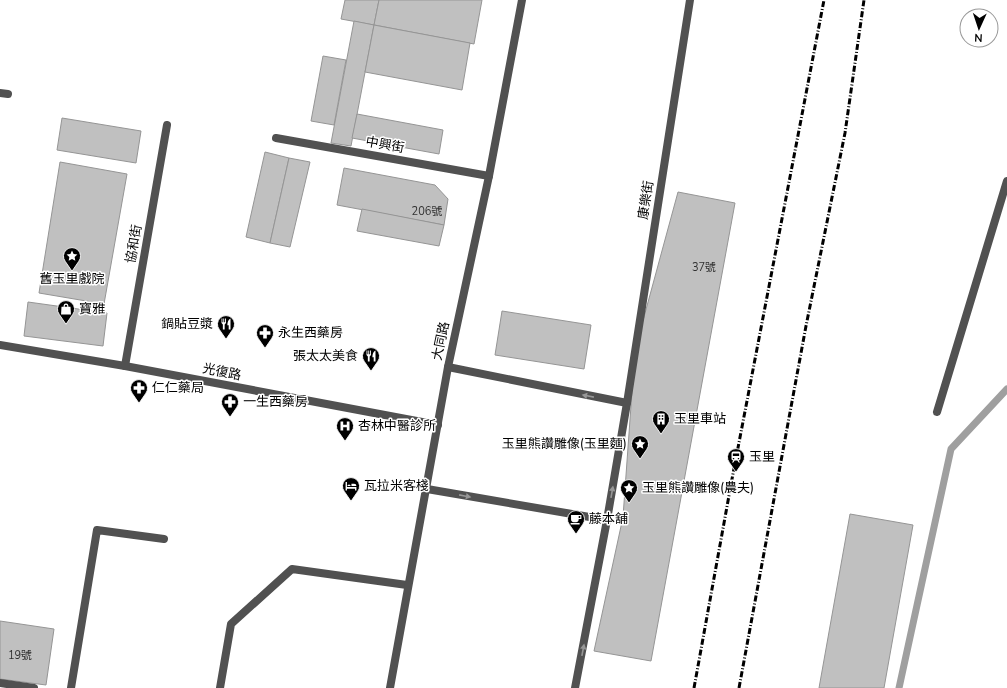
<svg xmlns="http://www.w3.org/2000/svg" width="1007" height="688" font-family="'Nunito Sans','Noto Sans TC',sans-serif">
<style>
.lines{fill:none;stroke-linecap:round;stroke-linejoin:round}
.stream{stroke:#9f9f9f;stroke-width:7}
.building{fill:#c0c0c0;stroke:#959595}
.lane{stroke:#515151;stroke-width:8}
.street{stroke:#515151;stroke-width:8}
.rail{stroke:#000;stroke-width:3;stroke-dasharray:6 2 1 2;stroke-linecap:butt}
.oneway{fill:#979797}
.labels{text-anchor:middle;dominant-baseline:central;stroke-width:3;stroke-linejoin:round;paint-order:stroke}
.number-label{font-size:11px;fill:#303030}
.street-label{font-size:13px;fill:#000;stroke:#fff}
.poi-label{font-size:13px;fill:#000;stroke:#fff;text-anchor:start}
</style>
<rect width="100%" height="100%" fill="#fff"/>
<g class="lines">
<path class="stream" d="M899,688L951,449L1007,389"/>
</g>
<g class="building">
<path d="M345,0H379L374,25L341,19Z"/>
<path d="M379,0H482L474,44L374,25Z"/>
<path d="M354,21L374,25L351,146L331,143Z"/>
<path d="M374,25L470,43L462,90L365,72Z"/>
<path d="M323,56L346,60L334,125L311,121Z"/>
<path d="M357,114L443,130L439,154L352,138Z"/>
<path d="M62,118L141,131L136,163L57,150Z"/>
<path d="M265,152L289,158L270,243L246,237Z"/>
<path d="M289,158L310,162L290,247L270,243Z"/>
<path d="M60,162L127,174L104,304L39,293Z"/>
<path d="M344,168L435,185L448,199L444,225L337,205Z"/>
<path d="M678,192L735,203L651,661L594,651L623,517L635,350Z"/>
<path d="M362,209L444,225L439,246L357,231Z"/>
<path d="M28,302L107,313L103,346L24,336Z"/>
<path d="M502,311L591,325L584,369L495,355Z"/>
<path d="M850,514L913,525L884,688H819Z"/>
<path d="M0,621L54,629L46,685L0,679Z"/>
</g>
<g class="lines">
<g class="lane">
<path d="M937,412L1007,181"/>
<path d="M427,489L607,520L627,403L448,367"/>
<path d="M71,688L97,530L164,539"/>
<path d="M220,688L231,624L292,569L407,585"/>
<path d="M575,688L607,520"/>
</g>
<g class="street">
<path d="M0,93L8,94"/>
<path d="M276,138L489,176"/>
<path d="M0,345L125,366L438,425"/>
<path d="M125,366L167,125"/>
<path d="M627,403L690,0"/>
<path d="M0,683L34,688"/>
<path d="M390,688L448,367L489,176L522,0"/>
</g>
<g class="rail">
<path d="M694,688L732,479L824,0"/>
<path d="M739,688L806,326L845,133L864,0"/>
</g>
</g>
<defs><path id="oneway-solid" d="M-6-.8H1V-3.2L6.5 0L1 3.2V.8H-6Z"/></defs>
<g class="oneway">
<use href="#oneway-solid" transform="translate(588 396) rotate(-169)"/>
<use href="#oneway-solid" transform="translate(612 492) rotate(-80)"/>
<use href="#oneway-solid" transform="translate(465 496) rotate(11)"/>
<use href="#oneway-solid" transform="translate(583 650) rotate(-79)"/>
</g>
<defs>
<g id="sight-pin" transform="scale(0.9)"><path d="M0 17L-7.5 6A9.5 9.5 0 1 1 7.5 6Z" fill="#000" stroke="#fff"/><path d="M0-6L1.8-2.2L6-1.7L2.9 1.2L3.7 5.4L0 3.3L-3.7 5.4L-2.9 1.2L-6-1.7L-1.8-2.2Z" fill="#fff"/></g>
<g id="shop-pin" transform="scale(0.9)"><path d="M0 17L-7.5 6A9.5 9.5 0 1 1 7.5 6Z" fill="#000" stroke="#fff"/><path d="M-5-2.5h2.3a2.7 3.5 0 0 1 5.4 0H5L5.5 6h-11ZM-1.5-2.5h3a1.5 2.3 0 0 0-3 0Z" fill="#fff"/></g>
<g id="restaurant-pin" transform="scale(0.9)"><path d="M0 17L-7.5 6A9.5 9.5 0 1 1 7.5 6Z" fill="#000" stroke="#fff"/><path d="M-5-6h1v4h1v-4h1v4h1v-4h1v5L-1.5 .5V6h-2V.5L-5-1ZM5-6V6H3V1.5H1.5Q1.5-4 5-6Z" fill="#fff"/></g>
<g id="pharmacy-pin" transform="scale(0.9)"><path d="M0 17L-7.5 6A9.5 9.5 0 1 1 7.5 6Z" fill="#000" stroke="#fff"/><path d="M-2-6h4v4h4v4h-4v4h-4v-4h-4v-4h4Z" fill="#fff"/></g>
<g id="building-pin" transform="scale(0.9)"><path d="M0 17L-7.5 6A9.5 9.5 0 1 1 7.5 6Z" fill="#000" stroke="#fff"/><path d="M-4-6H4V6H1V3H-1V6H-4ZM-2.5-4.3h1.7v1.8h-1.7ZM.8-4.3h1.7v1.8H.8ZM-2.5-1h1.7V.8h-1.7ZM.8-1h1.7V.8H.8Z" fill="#fff"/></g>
<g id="hospital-pin" transform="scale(0.9)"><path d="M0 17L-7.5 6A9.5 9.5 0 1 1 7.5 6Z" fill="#000" stroke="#fff"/><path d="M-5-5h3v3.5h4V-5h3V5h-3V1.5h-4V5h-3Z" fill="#fff"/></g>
<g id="station-pin" transform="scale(0.9)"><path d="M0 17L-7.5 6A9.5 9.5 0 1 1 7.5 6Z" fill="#000" stroke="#fff"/><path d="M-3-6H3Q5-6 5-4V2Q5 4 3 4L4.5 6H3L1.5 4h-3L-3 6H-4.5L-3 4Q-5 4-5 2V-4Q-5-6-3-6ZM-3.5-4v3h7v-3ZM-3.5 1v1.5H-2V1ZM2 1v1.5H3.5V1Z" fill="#fff"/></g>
<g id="hotel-pin" transform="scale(0.9)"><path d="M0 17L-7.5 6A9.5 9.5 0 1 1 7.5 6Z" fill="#000" stroke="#fff"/><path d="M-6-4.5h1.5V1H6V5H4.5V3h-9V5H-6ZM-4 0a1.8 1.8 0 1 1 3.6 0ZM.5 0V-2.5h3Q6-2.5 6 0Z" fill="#fff"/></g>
<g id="cafe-pin" transform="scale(0.9)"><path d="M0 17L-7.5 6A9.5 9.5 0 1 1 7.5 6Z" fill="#000" stroke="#fff"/><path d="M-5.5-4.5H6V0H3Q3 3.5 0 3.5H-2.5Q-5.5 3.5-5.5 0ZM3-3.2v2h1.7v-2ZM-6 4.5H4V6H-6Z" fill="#fff"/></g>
</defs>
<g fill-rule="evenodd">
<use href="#sight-pin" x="72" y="256"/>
<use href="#shop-pin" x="66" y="309"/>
<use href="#restaurant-pin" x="226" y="324"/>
<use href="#pharmacy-pin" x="265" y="333"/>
<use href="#restaurant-pin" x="371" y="356"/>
<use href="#pharmacy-pin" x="139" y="388"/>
<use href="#pharmacy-pin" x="230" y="402"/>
<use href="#building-pin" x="661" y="419"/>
<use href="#hospital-pin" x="345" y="426"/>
<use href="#sight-pin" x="640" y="444"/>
<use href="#station-pin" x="736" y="457"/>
<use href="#hotel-pin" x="351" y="486"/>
<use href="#sight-pin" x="629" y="488"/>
<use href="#cafe-pin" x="576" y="519"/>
</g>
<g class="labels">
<g class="number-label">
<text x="427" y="211">206號</text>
<text x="704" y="267">37號</text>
<text x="20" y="655">19號</text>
</g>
<g class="street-label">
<text transform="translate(385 145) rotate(10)">中興街</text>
<text transform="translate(646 200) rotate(-81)">康樂街</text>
<text transform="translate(134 244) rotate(-80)">協和街</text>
<text transform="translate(441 341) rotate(-78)">大同路</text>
<text transform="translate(222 372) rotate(11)">光復路</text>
</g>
<g class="poi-label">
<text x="72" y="279" text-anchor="middle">舊玉里戲院</text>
<text x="79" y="309">寶雅</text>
<text x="213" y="324" text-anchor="end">鍋貼豆漿</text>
<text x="278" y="333">永生西藥房</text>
<text x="358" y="356" text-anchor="end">張太太美食</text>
<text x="152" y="388">仁仁藥局</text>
<text x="243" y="402">一生西藥房</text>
<text x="674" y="419">玉里車站</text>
<text x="358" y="426">杏林中醫診所</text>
<text x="627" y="444" text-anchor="end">玉里熊讚雕像(玉里麵)</text>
<text x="749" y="457">玉里</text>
<text x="364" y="486">瓦拉米客棧</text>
<text x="642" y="488">玉里熊讚雕像(農夫)</text>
<text x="589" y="519">藤本舖</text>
</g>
</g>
<g transform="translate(979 28) rotate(183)"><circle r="19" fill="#ffffff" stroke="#999999"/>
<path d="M0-3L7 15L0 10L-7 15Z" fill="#000000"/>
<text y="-6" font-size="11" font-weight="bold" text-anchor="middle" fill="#000000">N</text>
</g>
</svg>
